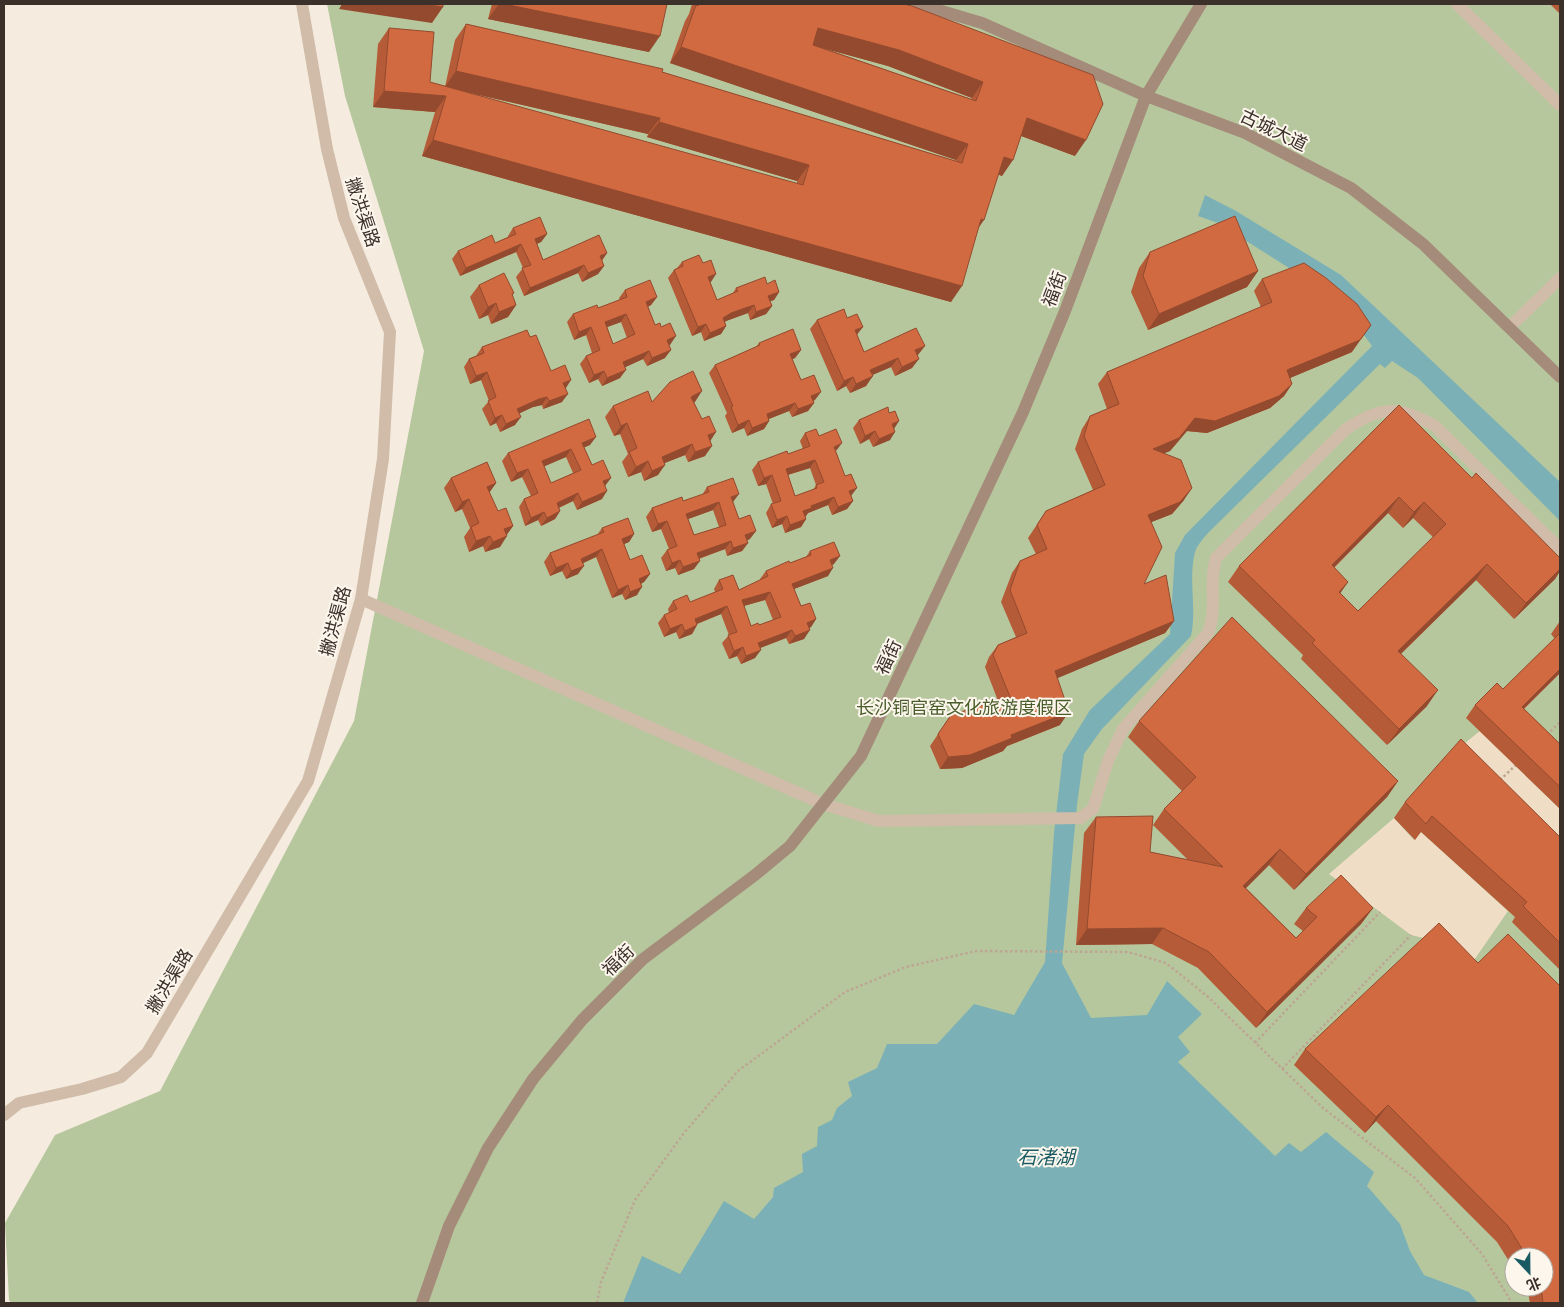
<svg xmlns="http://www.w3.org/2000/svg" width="1564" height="1307" font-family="'Work Sans','Noto Sans SC',sans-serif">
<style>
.green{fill:#b7c79d;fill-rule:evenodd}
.plaza{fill:#efdec5}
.water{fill:#7bb1b6}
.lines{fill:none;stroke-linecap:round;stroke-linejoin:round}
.path{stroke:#bca693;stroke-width:2.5;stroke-dasharray:2.5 2.5;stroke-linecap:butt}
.street{stroke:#d0bca9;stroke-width:12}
.secondary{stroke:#a48b7a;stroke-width:12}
.wall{fill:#b55b38;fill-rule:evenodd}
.shaded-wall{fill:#934a2e}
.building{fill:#d26a41;stroke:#934a2e;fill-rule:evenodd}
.labels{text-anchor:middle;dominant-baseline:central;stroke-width:4;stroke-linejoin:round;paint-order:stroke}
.street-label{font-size:18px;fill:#3c302a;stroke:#fcf6ed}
.park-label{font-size:18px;fill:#495d2a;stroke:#fcf6ed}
.water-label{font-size:19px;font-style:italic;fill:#1a5b63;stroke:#fcf6ed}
</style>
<rect width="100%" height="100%" fill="#f5ecdf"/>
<path class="green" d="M327,4H1560V1303H11L9,1300L5,1223L55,1135L160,1091L354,721L424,351L345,96ZM1514,1257H1544V1287H1514Z"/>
<g class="plaza">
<path d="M1480,731L1560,809V855L1450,755Z"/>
<path d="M1394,818L1414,840L1421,832L1508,911L1463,976L1428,939L1411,935L1329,874Z"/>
</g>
<path class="water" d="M1205,195L1236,211L1341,275L1560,482V521L1418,378L1392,361L1385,368L1380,364L1208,533C1204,538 1197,545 1195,552C1188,579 1197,609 1191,636L1102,729L1084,754L1077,805L1062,963L1091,1018L1147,1015L1167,981L1202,1014L1178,1037L1190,1052L1178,1062L1275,1156L1289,1143L1301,1152L1326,1132L1374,1172L1367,1186L1400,1224L1410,1251L1424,1275L1469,1292L1478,1303H623L642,1256L680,1274L724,1201L754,1219L773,1197L774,1188L803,1172L802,1154L817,1146L818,1127L832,1120L837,1108L852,1096L848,1082L877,1068L887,1044H937L974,1004L1014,1015L1045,962L1054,833L1063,754L1090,710L1170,634L1175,553L1185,535L1372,346L1349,315L1319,287L1218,223L1198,216Z"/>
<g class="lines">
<g class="path">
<path d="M1547,735L1560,722"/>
<path d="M1500,780L1518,763"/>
<path d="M1255,1043L1380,912"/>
<path d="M1282,1069L1411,935"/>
<path d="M597,1303L601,1282L635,1200L684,1133L738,1071L845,992L906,967L976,951L1128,952L1166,963L1207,996L1323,1108L1415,1178L1482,1254L1512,1303"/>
</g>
<g class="street">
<path d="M1457,4L1560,105"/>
<path d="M1510,327L1560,278"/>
<path d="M361,599L823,804L879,821L1080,818L1093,809L1108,761L1123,729L1208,633C1218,608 1208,584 1216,558L1345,430C1379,406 1398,405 1435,426L1560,549"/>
<path d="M4,1115L19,1103L82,1089L121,1077L147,1053L308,781L361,599L383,459L390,332L344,218L327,149L302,4"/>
</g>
<g class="secondary">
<path d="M918,4L982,23L1146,96L1245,133L1351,188L1423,244L1560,377"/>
<path d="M422,1303L449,1226L488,1148L533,1079L582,1020L643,959L755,875L790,846L861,756L1023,412L1065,311L1146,96L1201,4"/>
</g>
</g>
<g class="wall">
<path d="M492,4H667L649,52L488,19Z"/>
<path d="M692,4H904L1075,156L1021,136L1002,176L998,174L951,302L422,156L435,112L373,107L378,44L389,28L430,82L445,87L455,40L466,24L662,72L956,161V160L670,63L685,21L689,14ZM820,47L888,66L972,98L971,99ZM461,91L648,134L647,137L797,181V184Z"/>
<path d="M1550,4H1560V14Z"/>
<path d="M513,228L547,234L541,242L537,244L543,260L607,253L602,261L604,266L598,274L582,282L578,273L524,296L516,277L523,268L516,252L460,276L452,259L458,251L495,243L508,237V236Z"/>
<path d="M1150,252L1258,271L1247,287L1148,330L1131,292L1139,268Z"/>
<path d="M682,262L711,282H710L717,300L733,293L736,288L767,284L779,292L774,300L770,301L772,306L766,314L750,320L748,313L726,321L725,322L726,326L721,334L704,341L701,332L692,336L668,278L674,270L677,268Z"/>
<path d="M1262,279L1352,352L1290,378L1292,384L1284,396L1270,408L1207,433L1187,431L1170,451L1164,453L1184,500L1172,514L1151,522L1144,584L1174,621L1165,633L1057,678L1060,725L1007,746L1003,751L962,768L940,769L930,746L951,715L1000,706L985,667L989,657L998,645L1016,637L1001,602L1012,573L1020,561L1036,554L1028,538L1046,511L1093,490L1075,449L1082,429L1090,416L1107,409L1098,384L1107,372L1261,307L1254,291Z"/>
<path d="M479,285L514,293L512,295L516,305L508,317L491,324L488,315L479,319L470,297Z"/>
<path d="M625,290L657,297L651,305L648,307L655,325L670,345H669L665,358L647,366L643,359L625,367L620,378L602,386L598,379L589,383L580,364L586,356L592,353L586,335L574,340L567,322L573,314L598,308L620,300L619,298ZM621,322L627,338L613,344L607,327Z"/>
<path d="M847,318L857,335L864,352L918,356L912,368L895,376L891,367L872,375L866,386L850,393L846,386L837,391L810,329L817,320Z"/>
<path d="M530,337L551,371L565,388L562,402L543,409L542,405L533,407L519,413L515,425L500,432L496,423L490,426L482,409L489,401L481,380L470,384L464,367L469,359L476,356L482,347Z"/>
<path d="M759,343L801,350L795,358L792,359L801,380L815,400L813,401L814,403L808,411L792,417L789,411L769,419V421L764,429L747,436L744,428L732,433L725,416L727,413L709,373L715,365L756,347Z"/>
<path d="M652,402H695H694L710,440L705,456L688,462L685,455L664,463L658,475L644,481L641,472L628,477L622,462L628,454L620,434L614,436L605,417L613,406Z"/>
<path d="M1399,405L1472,478L1560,558V571L1555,579L1514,619L1476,580L1401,654L1427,706L1387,745L1301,659L1303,655L1228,582L1239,566ZM1388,513L1403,528L1413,518L1433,537L1358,611L1340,593L1348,582L1334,568Z"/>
<path d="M889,413L894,429L890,440L873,447L869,439L860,444L853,428L859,420Z"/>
<path d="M805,433L819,436L836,452L853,501L847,509L832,515L828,505L808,513L805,517L806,519L801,527L785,533L782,524L772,528L766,513L771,504H773L766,484L758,486L752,470L758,462L788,454L803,449L800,441ZM810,468L816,485L813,490L795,496L788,475Z"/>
<path d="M590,445L584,447L592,465L605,486L602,499L577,510L573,501L559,508L560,511L555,519L541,526L538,520L525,526L519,507L524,499L531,496L522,477L511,482L502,461L508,453ZM566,457L573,473L551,483L544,466Z"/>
<path d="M451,478L496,483L489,493L498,511L513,526L506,535L500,547L485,552L483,546L469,552L464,537L470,528L462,509L455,512L444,488Z"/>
<path d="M707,487L733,502L739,519L750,539L747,540L748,543L742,551L727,556L725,549L699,559L694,569L678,575L675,568L666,571L661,558L667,550L669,549L661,529L652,532L646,517L652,508L683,501L702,495ZM713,510L719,527L694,535L688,519Z"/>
<path d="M602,528L634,534L629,542L624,544L630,560L650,574L644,582L641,584L637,595L625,600L622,594L612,598L596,557L583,563L578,574L566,579L562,571L550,576L544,562L550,553L597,535Z"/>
<path d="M810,551L834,564L832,565L828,576L794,589L801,606L816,619L811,627L809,628L804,639L789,644L786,638L760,648L755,658L741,664L737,656L729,659L722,643L729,635L721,614L697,624V625L692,634L679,639L676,632L664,637L658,623L664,615L669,613L668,609L673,601L690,602L715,592L714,589L719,580L739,590L761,580L760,579L766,571L790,563L806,557ZM765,600L773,620L759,625L751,626L744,606Z"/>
<path d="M1560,621V673L1524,709L1560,744V809L1466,718L1475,705L1503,689L1555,639L1551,634Z"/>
<path d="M1139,721L1398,781L1387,797L1294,890L1269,865L1246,888L1296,938L1303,931L1294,924L1306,908H1373L1361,924L1256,1028L1198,968L1152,944L1076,945L1084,833L1096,817L1150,852L1188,860L1153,825L1164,809L1182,791L1128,737Z"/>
<path d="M1405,802L1560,837V970L1512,922L1515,917L1421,832L1415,840L1394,818Z"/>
<path d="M1478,963L1560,1303H1530L1528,1293L1525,1287H1544V1257H1514V1269L1497,1242L1376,1121L1365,1133L1294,1065L1305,1049Z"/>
</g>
<g class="shaded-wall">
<path d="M342,4H424L443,7L432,23L339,9Z"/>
<path d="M499,4H504L660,36L649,52L488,19Z"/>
<path d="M818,28L899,50L983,82L972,98L888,66L807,44Z"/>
<path d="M681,47L968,144L956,160L670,63Z"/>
<path d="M456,71L660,118L648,134L445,87Z"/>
<path d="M384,91L446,96L435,112L373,107Z"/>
<path d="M1027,118L1086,140L1075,156L1016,134Z"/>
<path d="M659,122L809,165L797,181L647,137Z"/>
<path d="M433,140L962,286L951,302L422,156Z"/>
<path d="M1004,157L1013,160L1002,176L992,172Z"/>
<path d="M981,219L984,220L973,236Z"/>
<path d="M547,234L541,242L529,247L535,239Z"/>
<path d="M521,244L516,252L460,276L466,268Z"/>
<path d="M607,253L601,261L600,256Z"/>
<path d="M584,265L578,273L524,296L530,288Z"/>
<path d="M604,266L598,274L582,282L588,273Z"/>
<path d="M1258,271L1247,287L1148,330L1159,314Z"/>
<path d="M716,274L711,282L702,285L708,277Z"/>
<path d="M779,292L774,300L762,304L768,296Z"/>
<path d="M657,297L651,305L640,310L646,302Z"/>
<path d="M496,303L488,315L479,319L488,307Z"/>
<path d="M516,305L508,317L491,324L499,312Z"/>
<path d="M754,305L748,313L726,321L717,326L723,318L731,313Z"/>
<path d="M772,306L766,314L750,320L756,312Z"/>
<path d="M626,314L621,322L599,330L605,322Z"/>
<path d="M706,324L701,332L692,336L698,327Z"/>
<path d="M1371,325L1352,352L1278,383L1287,370Z"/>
<path d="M726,326L721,334L704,341L710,333Z"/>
<path d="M591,327L586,335L574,340L579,332Z"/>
<path d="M863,327L856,336L855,330Z"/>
<path d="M676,336L670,345L661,348L667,340Z"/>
<path d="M925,346L918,355L909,360L915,350Z"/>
<path d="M671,350L665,358L647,366L652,358Z"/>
<path d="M801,350L795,358L784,363L790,354Z"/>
<path d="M649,351L643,359L617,371L623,362Z"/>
<path d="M898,358L891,367L863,379L870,370Z"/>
<path d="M919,359L912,368L895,376L902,367Z"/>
<path d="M626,370L620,378L602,386L607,378Z"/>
<path d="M604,371L598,379L589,383L594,375Z"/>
<path d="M487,372L481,380L470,384L476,376Z"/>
<path d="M873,376L866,386L850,393L856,384Z"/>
<path d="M853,377L846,386L837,391L844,381Z"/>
<path d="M571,380L566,388L558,391L563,383Z"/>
<path d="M1292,384L1284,396L1270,408L1207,433L1187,431L1170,451L1145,461L1153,449L1195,418Z"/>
<path d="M702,391L695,402L684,407L691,397Z"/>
<path d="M821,392L815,400L805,404L811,396Z"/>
<path d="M568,394L562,402L543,409L549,401Z"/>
<path d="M547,397L542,405L533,407L512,417L517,409L539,399Z"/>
<path d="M795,403L789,411L761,422L767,414Z"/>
<path d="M814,403L808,411L792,417L798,409Z"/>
<path d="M502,415L496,423L490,426L495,418Z"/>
<path d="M521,417L515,425L500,432L506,424Z"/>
<path d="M749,420L744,428L732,433L738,425Z"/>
<path d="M769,421L764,429L747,436L752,428Z"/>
<path d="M899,421L894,429L892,424Z"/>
<path d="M627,423L620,434L614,436L621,426Z"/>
<path d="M875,431L869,439L860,444L865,436Z"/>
<path d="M716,432L709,443L708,435Z"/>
<path d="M895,432L890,440L873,447L879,439Z"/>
<path d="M596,437L590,445L576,451L582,443Z"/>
<path d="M842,443L836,451L834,447Z"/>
<path d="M692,444L685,455L655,467L662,457Z"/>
<path d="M712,446L705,456L688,462L695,452Z"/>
<path d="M571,449L566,457L536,470L542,461Z"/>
<path d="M815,460L810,468L780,477L786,469Z"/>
<path d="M648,461L641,472L628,477L636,467Z"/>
<path d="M665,465L658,475L644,481L652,471Z"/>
<path d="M528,469L522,477L511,482L517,473Z"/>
<path d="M772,475L766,484L758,486L764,478Z"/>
<path d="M611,478L605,486L603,481Z"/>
<path d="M496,483L489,493L487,487Z"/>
<path d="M857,488L851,496L849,491Z"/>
<path d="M1192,488L1184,500L1172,514L1139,527L1148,515Z"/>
<path d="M607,491L602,499L577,510L582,502Z"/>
<path d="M578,493L573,501L551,511L557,503Z"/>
<path d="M739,494L733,502L731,497Z"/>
<path d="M834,497L828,505L808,513L806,516L798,519L803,511L811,506Z"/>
<path d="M1399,497L1388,513L1320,581L1332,565Z"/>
<path d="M469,499L462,509L455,512L462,502Z"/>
<path d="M853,501L847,509L832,515L838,507Z"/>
<path d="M719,502L713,510L680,522L686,514Z"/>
<path d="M1424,502L1413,518L1403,528L1414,512Z"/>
<path d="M560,511L555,519L541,526L547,518Z"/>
<path d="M544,512L538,520L525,526L531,518Z"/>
<path d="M787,516L782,524L772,528L777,520Z"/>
<path d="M806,519L801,527L785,533L790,525Z"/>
<path d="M667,521L661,529L652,532L658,524Z"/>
<path d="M513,526L506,536L504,529Z"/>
<path d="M756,531L750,539L740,543L745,535Z"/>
<path d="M634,534L629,542L617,547L622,539Z"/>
<path d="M490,536L483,546L469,552L476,541Z"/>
<path d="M507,536L500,547L485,552L493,542Z"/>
<path d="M731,541L725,549L691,561L697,553Z"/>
<path d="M748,543L742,551L727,556L733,548Z"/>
<path d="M602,549L596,557L575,567L581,559Z"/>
<path d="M840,556L834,564L825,568L830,560Z"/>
<path d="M680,560L675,568L666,571L672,563Z"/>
<path d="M700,561L694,569L678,575L683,567Z"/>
<path d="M568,563L562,571L550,576L556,568Z"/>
<path d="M1487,564L1476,580L1387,667L1398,651Z"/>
<path d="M584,566L578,574L566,579L571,571Z"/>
<path d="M833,568L828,576L786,592L792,584Z"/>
<path d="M1560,569V571L1555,579L1514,619L1526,603Z"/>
<path d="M650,574L644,582L634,587L639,579Z"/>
<path d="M1348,582L1337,598L1339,592Z"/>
<path d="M628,585L622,594L612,598L618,590Z"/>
<path d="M642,587L637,595L625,600L630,592Z"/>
<path d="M770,592L765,600L736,608L742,600Z"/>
<path d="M727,606L721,614L689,627L695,619Z"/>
<path d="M816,619L811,627L801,631L807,623Z"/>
<path d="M1174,621L1165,633L1046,683L1055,671Z"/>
<path d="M682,624L676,632L664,637L670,629Z"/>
<path d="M697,625L692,634L679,639L685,631Z"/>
<path d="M792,630L786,638L752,651L758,643Z"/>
<path d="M810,630L804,639L789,644L795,636Z"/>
<path d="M743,647L737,656L729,659L734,651Z"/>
<path d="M761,650L755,658L741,664L746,656Z"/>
<path d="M1560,669V673L1512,720L1522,707Z"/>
<path d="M1438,690L1427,706L1387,745L1399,729Z"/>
<path d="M1069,712L1060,725L1007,746L1003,751L962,768L940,769L948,757L1011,735Z"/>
<path d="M1398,781L1387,797L1294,890L1306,874Z"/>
<path d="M1280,849L1269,865L1232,902L1243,886Z"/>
<path d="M1373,908L1361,924L1256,1028L1267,1012Z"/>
<path d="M1163,928L1152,944L1076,945L1087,929Z"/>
<path d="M1388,1105L1376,1121L1365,1133L1376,1117Z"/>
</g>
<g class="building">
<path d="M424,4H443V7Z"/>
<path d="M504,4H667L660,36Z"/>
<path d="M699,4H904L912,6L1093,75L1103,104L1086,140L1027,118L1013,160L1004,157L984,220L981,219L962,286L433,140L446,96L384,91L389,28L434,32L430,82L803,185L809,165L659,122L660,118L456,71L466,24L663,69L662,72L962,163L968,144L681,47L696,5L698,6ZM818,28L899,50L983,82L976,101L813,45Z"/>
<path d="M1235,216L1258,271L1159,314L1143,276L1150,252Z"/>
<path d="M540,217L547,234L535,239L543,260L599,235L607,253L600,256L604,266L588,273L584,265L530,288L522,268L531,265L521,244L466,268L458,251L492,235L495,243L516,234L513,228Z"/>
<path d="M699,255L703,263L711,260L716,274L708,277L717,300L738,291L736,288L765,277L767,284L775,280L779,292L768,296L772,306L756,312L754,305L731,313L723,318L726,326L710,333L706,324L698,327L674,270L683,266L682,262Z"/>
<path d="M1304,263L1326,278L1357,304L1371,325L1360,340L1287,370L1292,384L1279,396L1215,421L1195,418L1179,438L1153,449L1181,460L1192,488L1180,502L1148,515L1162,547L1144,584L1166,575L1174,621L1055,671L1069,712L1011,735L1012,738L970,755L948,757L938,734L951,715L992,702L1017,714L993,655L998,645L1027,633L1010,590L1020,561L1047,549L1037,525L1046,511L1105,485L1084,436L1090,416L1119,404L1107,372L1272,302L1262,279Z"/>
<path d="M504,273L514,293L512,294L516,305L499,312L496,303L488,307L479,285Z"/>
<path d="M650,280L657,297L646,302L655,325L660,323L661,327L670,323L676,336L667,340L671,350L652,358L649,351L623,362L626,370L607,378L604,371L594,375L586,356L600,350L591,327L579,332L573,314L597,305L598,308L627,297L625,290ZM626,314L635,334L613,344L605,322Z"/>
<path d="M844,309L847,318L857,314L863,327L855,330L864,352L916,328L925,346L915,350L919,359L902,367L898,358L870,370L873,376L856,384L853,377L844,381L817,320Z"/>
<path d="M793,329L801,350L790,354L801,380L814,375L821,392L811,396L814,403L798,409L795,403L767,414L769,421L752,428L749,420L738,425L731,407L733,406L715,365L760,345L759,343Z"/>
<path d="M527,330L530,337L536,335L551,371L565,365L571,380L563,383L568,394L549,401L547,397L539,399L517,409L521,417L506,424L502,415L495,418L488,401L496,397L487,372L476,376L469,359L484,353L482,347Z"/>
<path d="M693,371L702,391L691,397L702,419L709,416L716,432L708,435L712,446L695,452L692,444L662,457L665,465L652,471L648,461L636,467L629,452L637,448L627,423L621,426L613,406L648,391L652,402L670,382Z"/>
<path d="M1399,405L1472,478L1476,473L1560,558V569L1526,603L1487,564L1398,651L1438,690L1399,729L1312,643L1315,640L1239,566ZM1399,497L1414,512L1424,502L1446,524L1358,611L1339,592L1348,582L1332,565Z"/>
<path d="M888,407L889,413L895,411L899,421L892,424L895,432L879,439L875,431L865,436L859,420Z"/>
<path d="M589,419L596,437L582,443L592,465L603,460L611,478L603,481L607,491L582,502L578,493L557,503L560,511L547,518L544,512L531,518L524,499L538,493L528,469L517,473L508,453ZM571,449L581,470L551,483L542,461Z"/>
<path d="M816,429L819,436L836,429L842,443L834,447L845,476L851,474L857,488L849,491L853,501L838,507L834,497L811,506L812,508L803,511L806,519L790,525L787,516L777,520L771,504L781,501L772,475L764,478L758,462L787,451L788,454L810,446L805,433ZM815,460L824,482L816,485L817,488L795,496L786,469Z"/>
<path d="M487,462L496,483L487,487L498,511L506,508L513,526L504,529L507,536L493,542L490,536L476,541L471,527L479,523L469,499L462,502L451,478Z"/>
<path d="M733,478L739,494L731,497L739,519L750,515L756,531L745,535L748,543L733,548L731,541L697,553L700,561L683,567L680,560L672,563L667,550L677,546L667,521L658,524L652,508L682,497L683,501L709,492L707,487ZM719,502L726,525L694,535L686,514Z"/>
<path d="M628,518L634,534L622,539L630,560L642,555L650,574L639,579L642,587L630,592L628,585L618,590L602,549L581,559L584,566L571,571L568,563L556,568L550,553L604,532L602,528Z"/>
<path d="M834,542L840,556L830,560L833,568L792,584L801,606L810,603L816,619L807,623L810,630L795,636L792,630L758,643L761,650L746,656L743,647L734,651L728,635L737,632L727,606L695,619L697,625L685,631L682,624L670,629L664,615L677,609L673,601L687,595L690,602L723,589L719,580L733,575L739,590L768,576L766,571L789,561L790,563L811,555L810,551ZM770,592L781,617L759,625L758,623L751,626L742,600Z"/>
<path d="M1232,617L1398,781L1306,874L1280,849L1243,886L1296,938L1317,917L1306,908L1341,875L1373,908L1267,1012L1209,952L1163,928L1087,929L1096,817L1153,816L1150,852L1223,867L1164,809L1196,777L1139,721Z"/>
<path d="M1560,633V669L1522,707L1560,744V787L1475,705L1497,683L1503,689Z"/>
<path d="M1461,739L1560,837V943L1523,906L1527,902L1432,816L1426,824L1405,802Z"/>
<path d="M1439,923L1478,963L1508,934L1560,986V1303H1543L1541,1287H1544V1257H1527L1508,1226L1388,1105L1376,1117L1305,1049Z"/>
</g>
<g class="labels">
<g class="street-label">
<text transform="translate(1274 130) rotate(26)">古城大道</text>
<text transform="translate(363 212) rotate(72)">撇洪渠路</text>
<text transform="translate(1054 289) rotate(-69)">福街</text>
<text transform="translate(335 621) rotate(-75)">撇洪渠路</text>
<text transform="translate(888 657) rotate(-65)">福街</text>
<text transform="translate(618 960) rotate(-44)">福街</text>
<text transform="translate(169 981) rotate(-59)">撇洪渠路</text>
</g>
<g class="park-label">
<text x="964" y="707">长沙铜官窑文化旅游度假区</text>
</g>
<g class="water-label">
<text x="1046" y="1157">石渚湖</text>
</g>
</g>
<rect width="1564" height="1307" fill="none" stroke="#3c302a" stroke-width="10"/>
<g transform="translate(1529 1272) rotate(158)"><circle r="24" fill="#fcf6ed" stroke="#afa79f"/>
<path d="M0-4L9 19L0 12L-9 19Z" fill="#1a5b63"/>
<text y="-8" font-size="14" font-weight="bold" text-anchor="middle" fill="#3c302a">北</text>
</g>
</svg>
